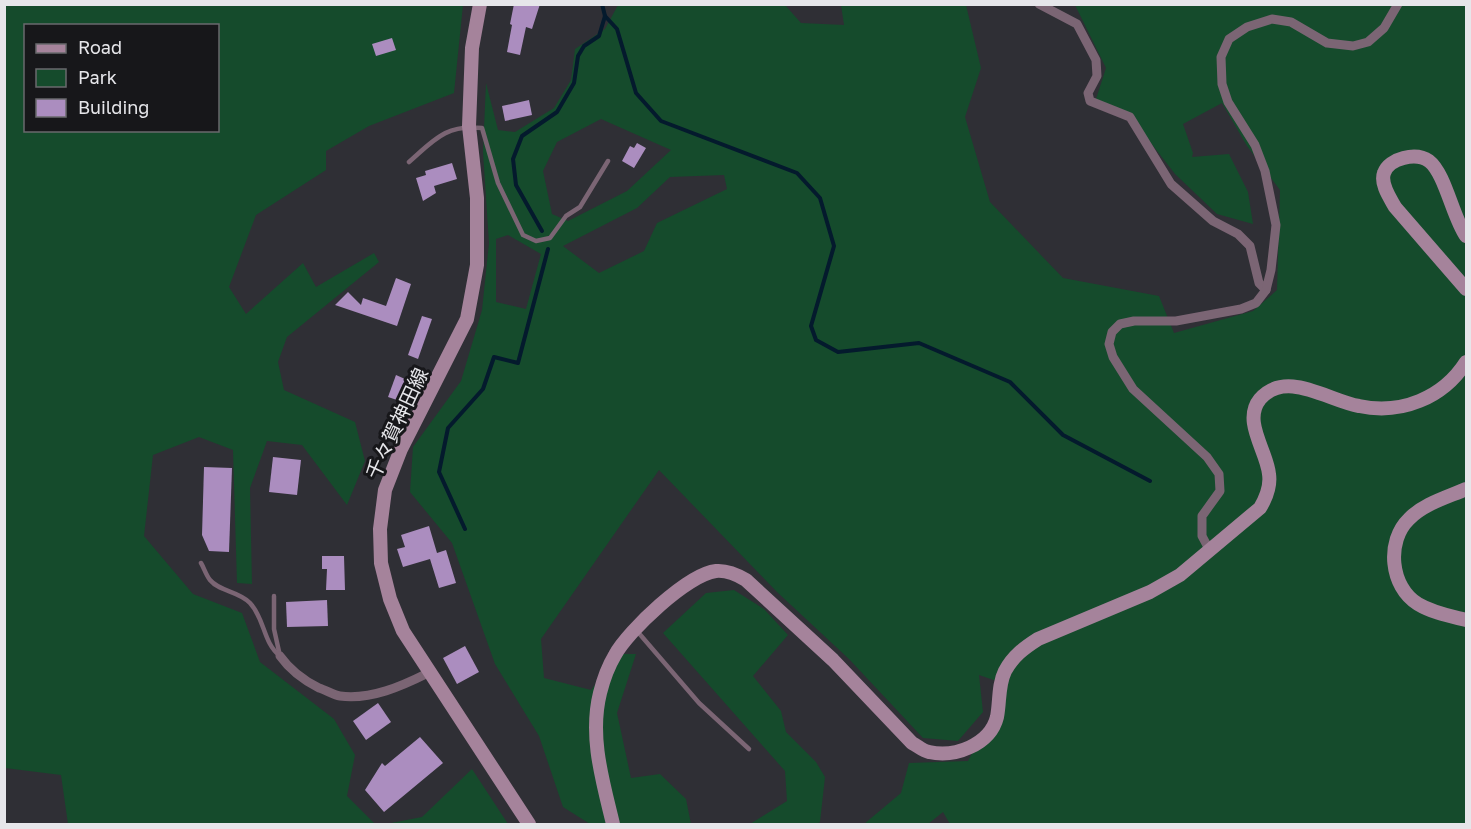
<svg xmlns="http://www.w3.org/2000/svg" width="1471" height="829" font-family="'Golos Text','Noto Sans JP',sans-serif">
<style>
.green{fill:#154b2c;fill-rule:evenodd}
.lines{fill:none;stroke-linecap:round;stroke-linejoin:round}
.stream{stroke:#041a2d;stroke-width:4}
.building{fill:#ab8dbf}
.lane{stroke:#7b6574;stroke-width:4.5}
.street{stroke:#7b6574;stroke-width:9}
.secondary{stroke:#a5839b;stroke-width:14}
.labels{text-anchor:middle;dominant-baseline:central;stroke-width:6;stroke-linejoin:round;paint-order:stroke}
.street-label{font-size:20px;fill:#e6e6ea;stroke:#17171a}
</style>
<rect width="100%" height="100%" fill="#2f2f35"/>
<g class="green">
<path d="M5,5H463L454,93L369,126L326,151V170L256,215L229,287L246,314L303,263L316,287L374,253L379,262L287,337L278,362L284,390L355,422L365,461L347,505L302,445L267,441L250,488L252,584L237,583L233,450L199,437L153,455L144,536L193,594L242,613L260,662L334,719L355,755L347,796L375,824H68L61,775L5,768ZM26,26H218V130H26Z"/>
<path d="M618,5H785L801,23L844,25L841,5H966L981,68L965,117L990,202L1063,278L1159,296L1174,333L1253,311L1277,290L1280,190L1247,146L1222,103L1183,124L1193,153L1192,157L1229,154L1248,192L1253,224L1217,214L1175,174L1126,111L1096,99L1106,68L1075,5H1466V824H950L943,812L928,824H864L901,793L909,763L968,761L1008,685L979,675L983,712L958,741L923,738L849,659L777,592L659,470L541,639L544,678L591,690L618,654H636L617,713L631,778L660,774L686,799L691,824H590L563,807L539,736L495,664L452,543L410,492L413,447L461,381L482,310L489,243L483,152L486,83L498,130L515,132L554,108L571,80L575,49L605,29ZM601,119L671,150L627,191L568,221L552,214L543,171L557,142ZM724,175L727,189L657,223L644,251L599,273L563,246L637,208L670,177ZM508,235L541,254L526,309L496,302V239Z"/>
<path d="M734,590L764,609L788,635L753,676L781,711L786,732L816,762L825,777L820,822L817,824H750L787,801L785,771L663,633L706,593Z"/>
<path d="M472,769L508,824H386L422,817Z"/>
</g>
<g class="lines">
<g class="stream">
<path d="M605,16L617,29L636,93L661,121L797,173L820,198L834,246L811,326L816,340L838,352L919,343L1010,382L1063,435L1150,481"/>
<path d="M542,231L516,185L513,159L522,136L557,112L574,83L578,56L584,46L599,36L605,16L602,4"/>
<path d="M465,529L439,472L448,428L483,389L494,357L518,363L548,249"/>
</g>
</g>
<g class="building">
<path d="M514,4H540L532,29L526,27L520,55L507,52L512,25L510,24Z"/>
<path d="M392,38L396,50L376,56L372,44Z"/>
<path d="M529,100L532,115L505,121L502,106Z"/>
<path d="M637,143L646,148L634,168L622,161L630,146L634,148Z"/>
<path d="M452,163L457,179L434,186L436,193L423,201L416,178L426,175L425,171Z"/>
<path d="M396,278L411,284L397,326L335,305L348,292L361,305L363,298L386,306Z"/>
<path d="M422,316L432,319L418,359L408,355Z"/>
<path d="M396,375L405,379L397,400L388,397Z"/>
<path d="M273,457L301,460L297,495L269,492Z"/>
<path d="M204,467L232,468L229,552L209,551L202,535Z"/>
<path d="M429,526L437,553L446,550L456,583L439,588L430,559L403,567L397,549L405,547L401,535Z"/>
<path d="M322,556H344L345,590H326L327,569H322Z"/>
<path d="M327,600L328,626L287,627L286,602Z"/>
<path d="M465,646L479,672L457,684L443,658Z"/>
<path d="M378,703L391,722L366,740L353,721Z"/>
<path d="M420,737L443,763L384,812L365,790L382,763L385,766Z"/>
</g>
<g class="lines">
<g class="lane">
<path d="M409,162C434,140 446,124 482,128L498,183L523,235L536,241L550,238L566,216L580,207L608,161"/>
<path d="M201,563C204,568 206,575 210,580C220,592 239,591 250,603C265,619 263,643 280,656"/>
<path d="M274,596V629L280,656"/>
<path d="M637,631L699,703L749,749"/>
</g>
<g class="street">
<path d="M1039,4L1077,24L1096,60L1097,76L1088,93L1090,101L1130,117L1171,184L1213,221L1238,234L1250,246L1259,283L1266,290"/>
<path d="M1210,551L1202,536V516L1220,491L1219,474L1207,457L1133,389L1113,357L1109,344L1112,332L1120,324L1134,321H1176L1241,309L1256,303L1266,290L1271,270L1276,225L1265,171L1255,145L1228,102L1222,84L1221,57L1229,39L1247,27L1272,19L1291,22L1327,43L1353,46L1368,42L1384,28L1398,4"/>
<path d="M280,656C290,670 303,680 319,688C326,690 333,695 340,696C371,700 402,686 428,673"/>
</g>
<g class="secondary">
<path d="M480,4L472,48L469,126L477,198V265L467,319L401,449L385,490L380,529L381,563L390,599L403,631L529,824"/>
<path d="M1466,236C1453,218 1445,173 1429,161C1416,152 1389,158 1384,173C1380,184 1390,198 1395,207L1466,289"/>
<path d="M1466,489C1448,497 1423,504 1409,519C1386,541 1390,587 1418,604C1433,613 1450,616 1466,620"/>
<path d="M613,824C603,782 589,737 600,693C603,681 609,665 615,655C628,631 688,574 716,571C727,570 736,574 746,580L833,660L912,743C918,746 923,751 929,752C954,758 990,745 997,717C1000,702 998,685 1005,671C1013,656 1024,648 1038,639L1150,592L1180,575L1260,508C1266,498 1271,487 1269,474C1267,451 1242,421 1260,399C1286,369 1329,401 1359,406C1401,415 1443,398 1466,362"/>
</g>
</g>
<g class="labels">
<g class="street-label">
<text transform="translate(396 423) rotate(-65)">千々賀神田線</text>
</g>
</g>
<rect width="1471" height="829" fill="none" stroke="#e6e6ea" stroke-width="12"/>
<rect x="24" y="24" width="195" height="108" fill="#17171a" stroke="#6a6a6d" stroke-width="1.5"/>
<rect x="36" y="44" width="30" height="9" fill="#a5839b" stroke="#6a6a6d" stroke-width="1.5"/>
<text x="78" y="54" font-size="18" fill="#e6e6ea">Road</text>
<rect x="36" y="69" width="30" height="18" fill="#154b2c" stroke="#6a6a6d" stroke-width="1.5"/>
<text x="78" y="84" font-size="18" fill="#e6e6ea">Park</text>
<rect x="36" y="99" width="30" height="18" fill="#ab8dbf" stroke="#6a6a6d" stroke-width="1.5"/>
<text x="78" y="114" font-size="18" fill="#e6e6ea">Building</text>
</svg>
